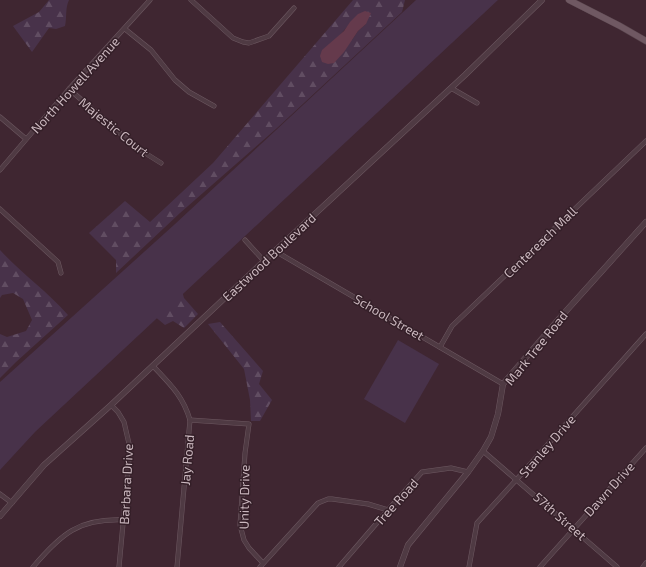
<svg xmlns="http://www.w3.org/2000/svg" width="646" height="567" font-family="'Exo 2',sans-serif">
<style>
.green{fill:#48324a}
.forest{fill:url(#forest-firs);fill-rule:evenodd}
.water{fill:#653a4c}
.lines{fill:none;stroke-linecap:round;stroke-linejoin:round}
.minor-casing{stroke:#6d5861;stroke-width:5}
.tertiary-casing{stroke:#6d5861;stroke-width:6}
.primary-casing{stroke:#58444c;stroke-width:7}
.minor{stroke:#4f3a43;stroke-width:4}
.tertiary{stroke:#4f3a43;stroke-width:5}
.primary{stroke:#6f5862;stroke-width:6}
.labels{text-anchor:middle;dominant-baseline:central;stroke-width:3;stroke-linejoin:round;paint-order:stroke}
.street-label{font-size:13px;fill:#cab7be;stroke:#341f28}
</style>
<defs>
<pattern id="forest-firs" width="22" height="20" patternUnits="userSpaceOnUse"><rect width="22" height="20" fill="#48324a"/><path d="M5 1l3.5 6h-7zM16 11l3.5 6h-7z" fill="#614d62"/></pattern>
</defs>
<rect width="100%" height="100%" fill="#3f2631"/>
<g class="green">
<path d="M416,0H498L35,432L0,470V382L175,224Z"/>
<path d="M398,340L439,364L405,423L364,399Z"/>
</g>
<g class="forest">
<path d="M49,0H69C65,8 67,17 65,26L56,29L49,28L32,52L13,26L39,12Z"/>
<path d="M353,0H405L402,12L277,128L180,213L116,273V260L89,233L125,201L150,222L213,163ZM366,24L358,31L352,40L333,41L339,36L347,27Z"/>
<path d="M0,250C21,273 47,291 68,315L16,362L0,378V334L7,337L26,331L32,320L23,299L13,293L2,295L0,298Z"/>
<path d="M182,291L184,298L198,314L184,328L173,321L165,325L153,315Z"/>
<path d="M220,322L263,371L259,384L272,400L260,421H251L250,400L244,369L208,324Z"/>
</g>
<path class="water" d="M365,11L371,13L366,24L358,31L344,52L334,63L328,64L322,62L320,56L322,50L344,31L350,22L358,14Z"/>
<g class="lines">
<g class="minor-casing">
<g id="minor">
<path d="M191,0L233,38L243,42L249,43L269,36L294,8"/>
<path d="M125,29L151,50L175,80L189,92L214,106"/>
<path d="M451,88L477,103"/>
<path d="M69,89L137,148L161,163"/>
<path d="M0,117L26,139"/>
<path d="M0,170L69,89L150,0"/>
<path d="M0,209L58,262L61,273"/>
<path d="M245,240L264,261"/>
<path d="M275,251L503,384"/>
<path d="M440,347L452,326L646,141"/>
<path d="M153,366C170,384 183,396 190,420L177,567"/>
<path d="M111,405L118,412L124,422L130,448L119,567"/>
<path d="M190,420L249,424L245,453L240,525L244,540L249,548L263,563"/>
<path d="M483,451L617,567"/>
<path d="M0,494L12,503"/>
<path d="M33,567C61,534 79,518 124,520"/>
<path d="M260,567L318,503L328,499H332L368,504L388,510"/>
<path d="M339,567L388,510L422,472L451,468L468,472"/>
<path d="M469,567L477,523L517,479L646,334"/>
<path d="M540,567L646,448"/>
<path d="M643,567L646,563"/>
</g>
</g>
<g class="tertiary-casing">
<g id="tertiary">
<path d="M0,516L44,465L111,405L263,262L465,75L542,0"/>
<path d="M400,567L408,545L468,472L483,451L491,437L498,414L503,384L558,320L646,222"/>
</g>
</g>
<g class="primary-casing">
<path id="primary" d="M569,0L620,26L646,41"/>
</g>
<use href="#minor" class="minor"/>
<use href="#tertiary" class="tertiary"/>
<use href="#primary" class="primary"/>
</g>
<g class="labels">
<g class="street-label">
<text transform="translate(75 85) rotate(-48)">North Howell Avenue</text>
<text transform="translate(114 127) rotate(39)">Majestic Court</text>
<text transform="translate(540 242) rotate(-44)">Centereach Mall</text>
<text transform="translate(269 257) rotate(-43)">Eastwood Boulevard</text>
<text transform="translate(389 317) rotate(30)">School Street</text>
<text transform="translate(536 348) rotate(-51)">Mark Tree Road</text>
<text transform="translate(547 446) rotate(-49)">Stanley Drive</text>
<text transform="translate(187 460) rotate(-85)">Jay Road</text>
<text transform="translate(126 484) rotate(-87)">Barbara Drive</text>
<text transform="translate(609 489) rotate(-48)">Dawn Drive</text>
<text transform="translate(244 497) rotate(-89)">Unity Drive</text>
<text transform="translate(396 502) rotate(-48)">Tree Road</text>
<text transform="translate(560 516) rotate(41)">57th Street</text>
</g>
</g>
</svg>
